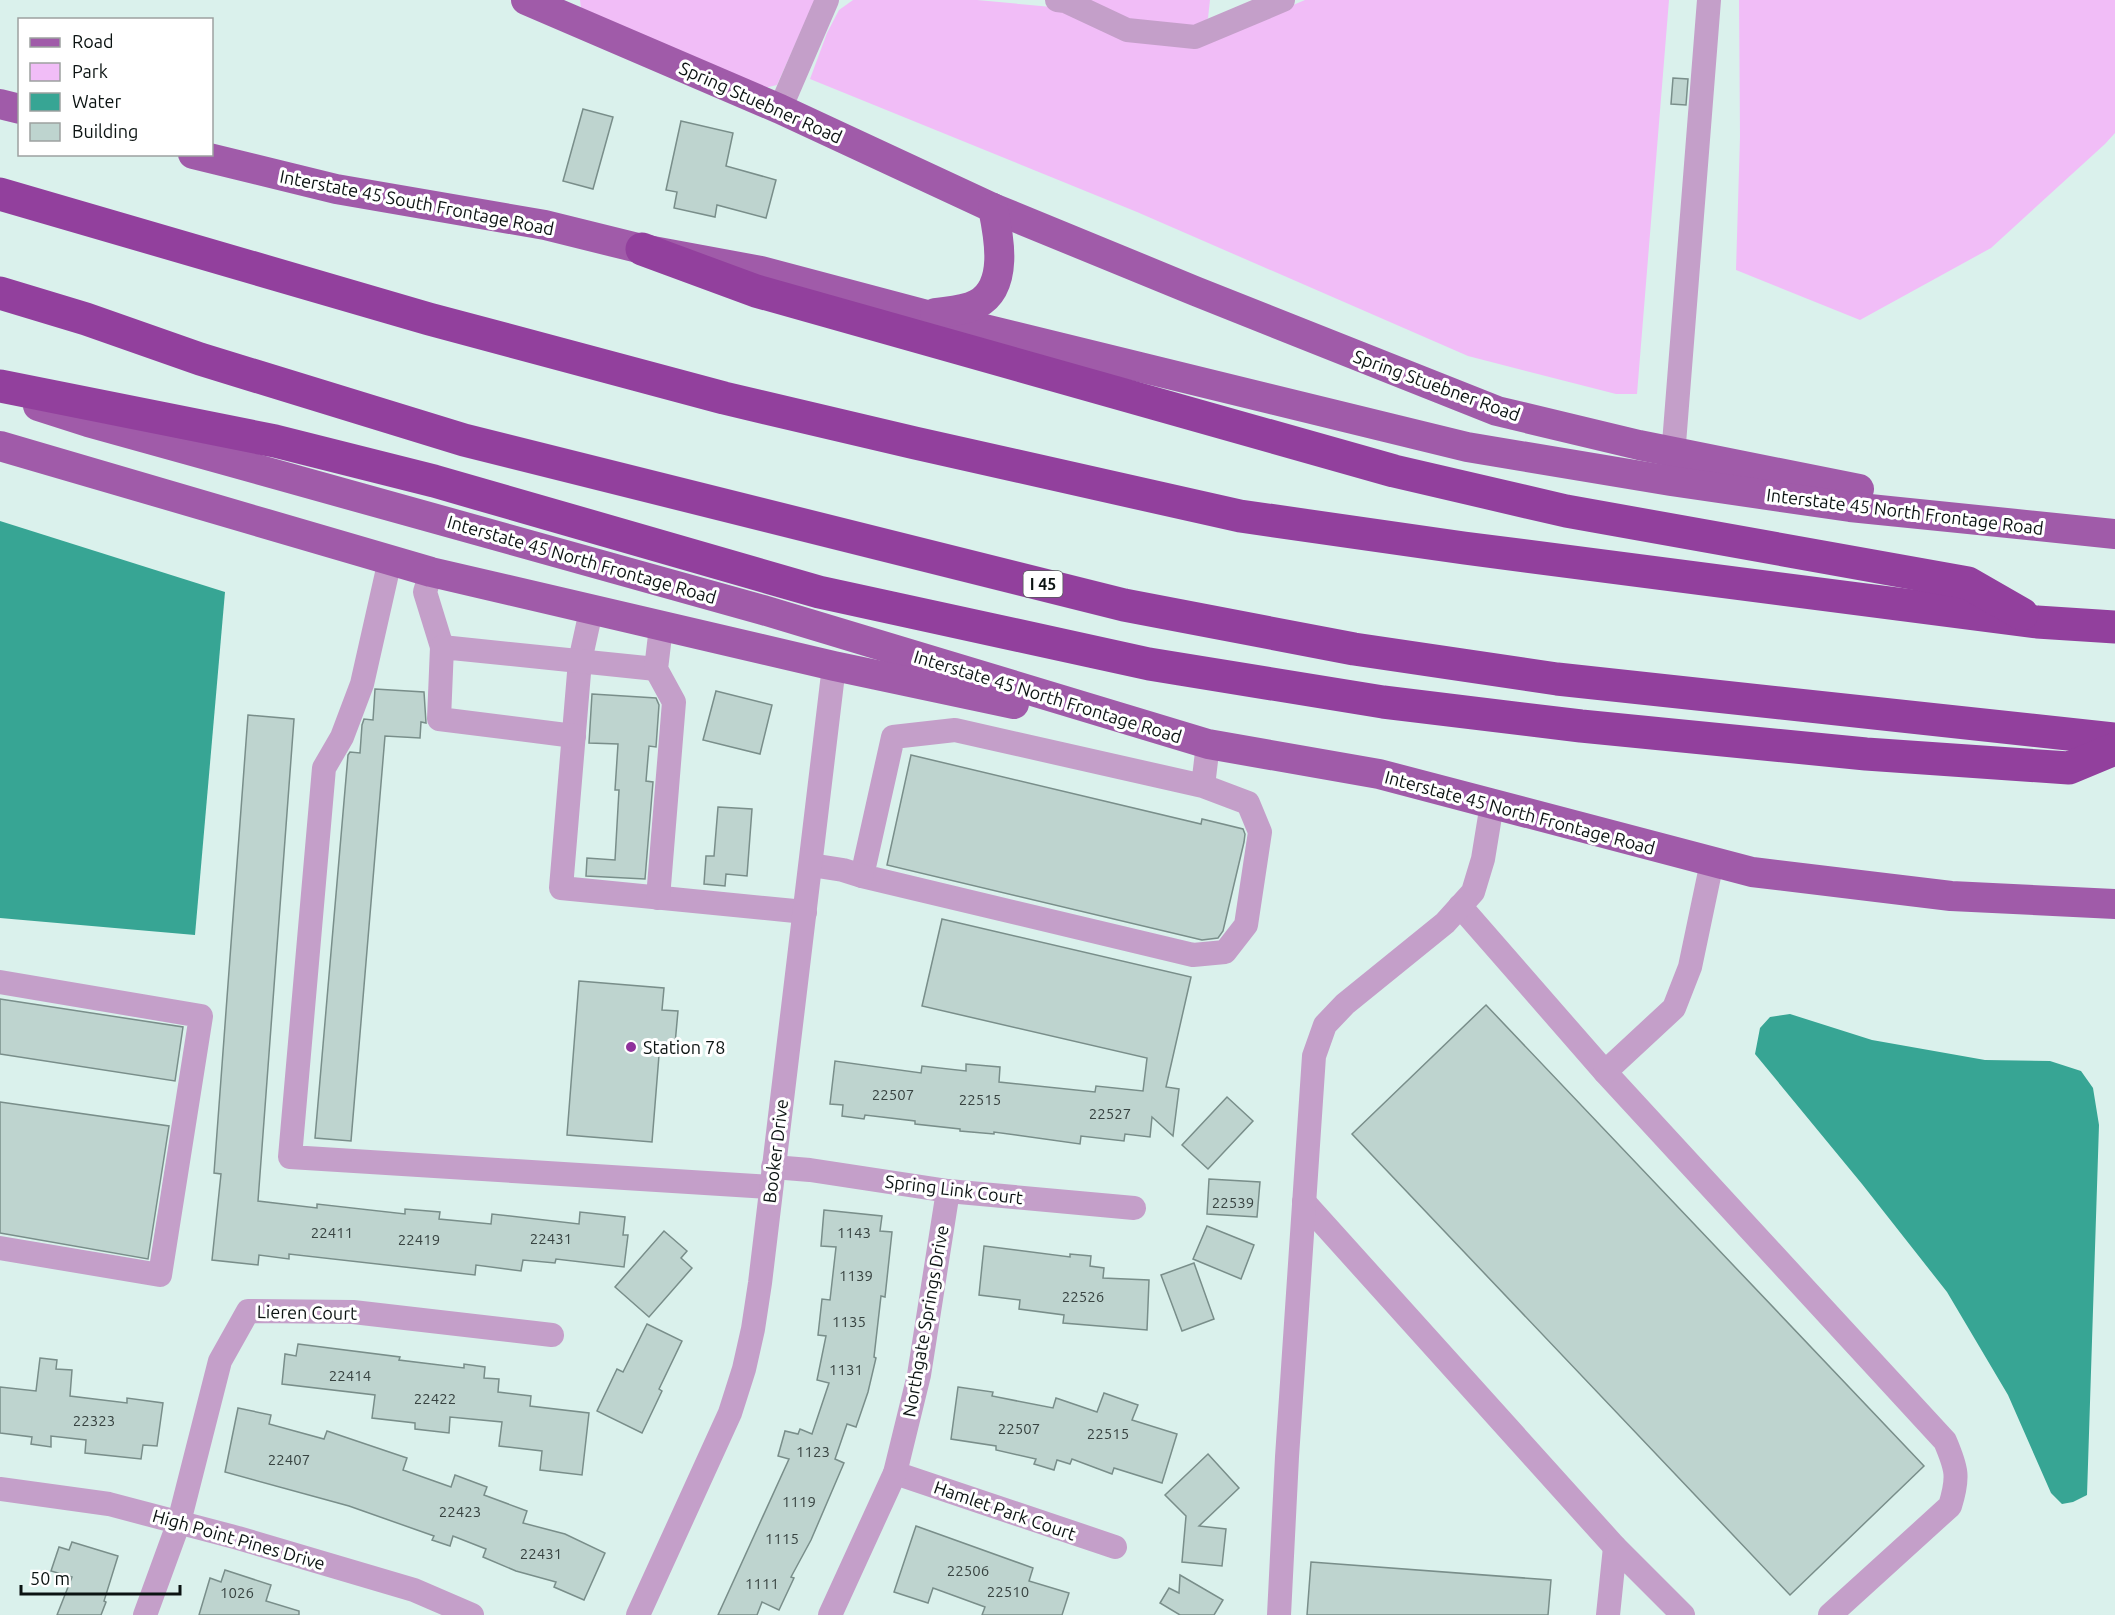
<svg xmlns="http://www.w3.org/2000/svg" width="2115" height="1615" font-family="Ubuntu,sans-serif">
<style>
.green{fill:#f1bdf7}
.water{fill:#37a594}
.building{fill:#bed4cf;stroke:#798e8a;stroke-width:1.5}
.lines{fill:none;stroke-linecap:round;stroke-linejoin:round}
.minor{stroke:#c49fc9;stroke-width:24}
.major{stroke:#a05ba9;stroke-width:30}
.highway{stroke:#92409d;stroke-width:33}
.poi-dot{fill:#8f319b;stroke:#fff;stroke-width:2}
.labels{text-anchor:middle;dominant-baseline:central;stroke-width:6;stroke-linejoin:round;paint-order:stroke}
.number-label{font-size:15px;fill:#384341}
.shield{fill:#fff;stroke:#545a59;stroke-width:1.5}
.shield-label{font-size:16px;font-weight:bold;fill:#0b1312}
.street-label{font-size:18px;fill:#0b1312;stroke:#fff}
.poi-label{font-size:18px;fill:#0b1312;stroke:#fff;text-anchor:start}
</style>
<rect width="100%" height="100%" fill="#daf1ec"/>
<g class="green">
<path d="M580,0H815L777,85L760,89L581,8Z"/>
<path d="M853,0H977L1063,8L1199,45L1305,0H1669L1637,394H1616L1468,356L1137,212L810,79L827,33L839,10Z"/>
<path d="M1084,0H1210L1208,18L1195,30L1136,24Z"/>
<path d="M1739,0H2115V133L2105,144L1991,248L1860,320L1736,270L1740,137Z"/>
</g>
<g class="water">
<path d="M0,521L225,592L195,935L0,918Z"/>
<path d="M1790,1014L1872,1040L1985,1060L2050,1061L2081,1071L2093,1088L2099,1125L2087,1495L2073,1502L2062,1504L2051,1493L2008,1395L1947,1292L1862,1184L1755,1054L1760,1028L1770,1017Z"/>
</g>
<g class="building">
<path d="M1673,78L1688,79L1686,105L1671,104Z"/>
<path d="M583,109L613,117L593,189L563,181Z"/>
<path d="M681,121L733,133L726,166L776,180L766,218L717,205L715,217L674,208L677,192L666,190Z"/>
<path d="M375,689L424,692L426,723L421,722L420,738L385,736L351,1141L315,1138L348,755L350,752L360,753L362,725L364,719L373,720Z"/>
<path d="M716,691L772,705L760,754L703,740Z"/>
<path d="M592,694L656,698L659,705L656,747L649,746L646,781L653,782L645,879L586,876L587,858L615,860L619,790H615L618,744L589,743Z"/>
<path d="M248,715L294,719L258,1201L317,1208V1204L405,1214V1209L440,1212L439,1219L491,1224L492,1214L579,1224L580,1212L625,1217L623,1235H628L624,1267L556,1259L555,1263L523,1260L521,1271L476,1265L475,1275L289,1254V1259L259,1255L258,1265L212,1260L221,1174L214,1173Z"/>
<path d="M911,755L1201,824L1202,819L1243,829L1245,834L1244,842L1223,931L1218,938L1202,940L887,865Z"/>
<path d="M718,807L752,809L747,876L726,874L725,886L704,884L706,856H714Z"/>
<path d="M942,919L1191,977L1166,1087L1179,1089L1173,1136L1152,1117L1150,1137L1125,1134L1124,1141L1081,1136L1080,1144L994,1132V1134L960,1131V1129L915,1124V1121L865,1115L864,1119L842,1116L843,1105L830,1104L835,1061L921,1073L922,1066L966,1071V1064L1000,1067L999,1082L1095,1092L1096,1086L1143,1091L1147,1058L922,1006Z"/>
<path d="M579,981L664,988L662,1010L678,1011L675,1044L660,1043L652,1142L567,1135Z"/>
<path d="M0,999L183,1027L175,1081L0,1054Z"/>
<path d="M1486,1005L1924,1466L1790,1595L1352,1134Z"/>
<path d="M1227,1097L1253,1121L1208,1169L1182,1145Z"/>
<path d="M0,1102L169,1126L148,1259L0,1233Z"/>
<path d="M1209,1179L1260,1182L1257,1217L1207,1214Z"/>
<path d="M824,1210L882,1216L880,1231L892,1232L885,1297L881,1296L874,1357L876,1358L868,1392L856,1427L847,1424L835,1459L844,1463L811,1540L791,1577L794,1578L779,1610L762,1602L757,1615H718L789,1459L778,1456L785,1431L798,1434L800,1429L812,1434L829,1383L817,1380L826,1336L818,1335L822,1299L830,1300L836,1247L821,1246Z"/>
<path d="M1207,1226L1254,1245L1241,1279L1193,1259Z"/>
<path d="M664,1231L687,1251L681,1258L692,1268L649,1317L615,1287Z"/>
<path d="M984,1246L1070,1257V1254L1091,1256L1090,1266L1104,1268L1103,1278L1149,1280L1147,1330L1063,1323L1064,1315L1019,1309L1020,1300L979,1295Z"/>
<path d="M1194,1263L1214,1319L1182,1331L1161,1275Z"/>
<path d="M647,1324L682,1341L659,1389L662,1391L642,1433L597,1411L617,1369L623,1372Z"/>
<path d="M298,1344L400,1357L399,1360L464,1368V1364L485,1367L484,1378L499,1379L498,1392L531,1396L530,1406L589,1413L582,1475L540,1470L542,1451L499,1446L502,1422L450,1417L449,1433L415,1429V1423L372,1418L375,1395L282,1384L285,1354L296,1356Z"/>
<path d="M40,1358L57,1360L56,1369L72,1370L70,1396L127,1403V1398L163,1403L157,1446L143,1445L141,1459L85,1453L86,1440L51,1436V1447L31,1444L32,1437L0,1433V1387L36,1391Z"/>
<path d="M958,1387L993,1392L992,1396L1053,1408L1056,1398L1097,1412L1104,1393L1138,1405L1132,1420L1177,1434L1162,1483L1114,1468L1112,1474L1072,1459L1070,1464L1057,1460L1054,1470L1034,1464L1036,1459L996,1450V1446L951,1439Z"/>
<path d="M238,1408L271,1415L269,1424L324,1439L327,1431L407,1458L403,1470L451,1487L455,1475L487,1487L484,1495L527,1511L523,1523L565,1534L605,1553L584,1600L554,1587L556,1582L516,1571L483,1557L486,1549L453,1536L450,1546L432,1540L434,1536L349,1506L225,1472Z"/>
<path d="M1208,1454L1239,1488L1199,1526L1226,1529L1222,1566L1182,1562L1186,1516L1165,1495Z"/>
<path d="M916,1526L1033,1568L1029,1581L1069,1593L1062,1615H982L985,1607L933,1588L928,1603L894,1592Z"/>
<path d="M72,1542L118,1556L104,1601L106,1602L101,1615H57L72,1577L51,1571L59,1547L69,1550Z"/>
<path d="M1311,1562L1551,1580L1548,1615H1307Z"/>
<path d="M225,1570L271,1585L266,1601L299,1611V1615H199L210,1578L221,1582Z"/>
<path d="M1180,1575L1223,1600L1214,1615H1180L1160,1603L1169,1588L1179,1593Z"/>
</g>
<g class="lines">
<g class="minor">
<path d="M1057,0L1065,1L1127,30L1195,37L1283,0"/>
<path d="M780,109L827,0"/>
<path d="M1672,469L1709,0"/>
<path d="M390,560L362,684L342,737L324,768L290,1157L770,1187"/>
<path d="M431,572L425,592L442,647"/>
<path d="M591,611L580,661L561,888L805,912"/>
<path d="M574,736L439,719L442,647L656,669"/>
<path d="M1203,786L955,730L893,737L862,876L1193,955L1225,952L1246,925L1260,832L1248,803L1203,786L1208,744"/>
<path d="M811,865L843,870L862,876"/>
<path d="M658,898L674,702L656,669L661,627"/>
<path d="M1460,906L1605,1072L1945,1441C1957,1469 1959,1477 1950,1506L1830,1615"/>
<path d="M0,982L201,1016L160,1275L0,1248"/>
<path d="M1605,1072L1674,1008L1690,967L1712,862"/>
<path d="M773,1167L810,1170L948,1191L1134,1208"/>
<path d="M1304,1202L1615,1547"/>
<path d="M895,1473L1115,1547"/>
<path d="M0,1489L109,1504L238,1538L414,1590L472,1615"/>
<path d="M145,1615L179,1522L220,1361L248,1311L353,1312L552,1335"/>
<path d="M638,1615L730,1413L744,1369L753,1329L760,1283L834,666"/>
<path d="M830,1615L895,1473L919,1375L948,1191"/>
<path d="M1279,1615L1287,1457L1314,1056L1325,1025L1345,1004L1445,923L1473,892L1483,859L1492,804"/>
<path d="M1608,1615L1615,1547L1683,1615"/>
</g>
<g class="major">
<path d="M526,0L780,109L993,208L1195,291L1497,411L1639,445L1859,489"/>
<path d="M0,104L20,109"/>
<path d="M193,154L336,189L545,225L642,249L761,271L923,314L1467,447L1671,481L1850,507L2115,534"/>
<path d="M935,313C949,311 964,311 977,304C1009,287 999,237 993,208"/>
<path d="M38,406L88,422L763,610L1208,744L1379,774L1752,872L1951,896L2115,904"/>
<path d="M0,446L431,572L834,666L1014,704"/>
</g>
<g class="highway">
<path d="M0,194L429,319L724,398L915,443L1240,516L1464,548L2037,622L2115,627"/>
<path d="M642,249L756,291L1394,471L1566,511L1968,583L2022,614"/>
<path d="M0,293L86,319L200,359L464,440L1124,605L1354,649L1557,679L2115,739"/>
<path d="M0,386L275,441L434,481L819,592L1149,664L1383,702L1581,726L1866,754L2069,768L2115,749"/>
</g>
</g>
<circle class="poi-dot" cx="631" cy="1047" r="6"/>
<g class="labels">
<g class="number-label">
<text x="893" y="1094">22507</text>
<text x="980" y="1099">22515</text>
<text x="1110" y="1113">22527</text>
<text x="1233" y="1202">22539</text>
<text x="332" y="1232">22411</text>
<text x="854" y="1232">1143</text>
<text x="551" y="1238">22431</text>
<text x="419" y="1239">22419</text>
<text x="856" y="1275">1139</text>
<text x="1083" y="1296">22526</text>
<text x="849" y="1321">1135</text>
<text x="846" y="1369">1131</text>
<text x="350" y="1375">22414</text>
<text x="435" y="1398">22422</text>
<text x="94" y="1420">22323</text>
<text x="1019" y="1428">22507</text>
<text x="1108" y="1433">22515</text>
<text x="813" y="1451">1123</text>
<text x="289" y="1459">22407</text>
<text x="799" y="1501">1119</text>
<text x="460" y="1511">22423</text>
<text x="782" y="1538">1115</text>
<text x="541" y="1553">22431</text>
<text x="968" y="1570">22506</text>
<text x="762" y="1583">1111</text>
<text x="1008" y="1591">22510</text>
<text x="237" y="1592">1026</text>
</g>
<rect class="shield" x="1023.5" y="571" width="39" height="26" rx="4.5"/>
<g class="shield-label">
<text x="1043" y="584">I 45</text>
</g>
<g class="street-label">
<text transform="translate(761 102) rotate(24)">Spring Stuebner Road</text>
<text transform="translate(417 202) rotate(11)">Interstate 45 South Frontage Road</text>
<text transform="translate(1437 385) rotate(20)">Spring Stuebner Road</text>
<text transform="translate(1905 511) rotate(7)">Interstate 45 North Frontage Road</text>
<text transform="translate(582 559) rotate(16)">Interstate 45 North Frontage Road</text>
<text transform="translate(1048 696) rotate(17)">Interstate 45 North Frontage Road</text>
<text transform="translate(1520 812) rotate(15)">Interstate 45 North Frontage Road</text>
<text transform="translate(775 1151) rotate(-83)">Booker Drive</text>
<text transform="translate(954 1189) rotate(7)">Spring Link Court</text>
<text transform="translate(307 1312) rotate(1)">Lieren Court</text>
<text transform="translate(925 1321) rotate(-80)">Northgate Springs Drive</text>
<text transform="translate(1005 1510) rotate(19)">Hamlet Park Court</text>
<text transform="translate(239 1539) rotate(16)">High Point Pines Drive</text>
</g>
<g class="poi-label">
<text x="643" y="1047">Station 78</text>
</g>
</g>
<rect x="18" y="18" width="195" height="138" fill="#ffffff" stroke="#9da1a0" stroke-width="1.5"/>
<rect x="30" y="38" width="30" height="9" fill="#a05ba9" stroke="#9da1a0" stroke-width="1.5"/>
<text x="72" y="48" font-size="18" fill="#0b1312">Road</text>
<rect x="30" y="63" width="30" height="18" fill="#f1bdf7" stroke="#9da1a0" stroke-width="1.5"/>
<text x="72" y="78" font-size="18" fill="#0b1312">Park</text>
<rect x="30" y="93" width="30" height="18" fill="#37a594" stroke="#9da1a0" stroke-width="1.5"/>
<text x="72" y="108" font-size="18" fill="#0b1312">Water</text>
<rect x="30" y="123" width="30" height="18" fill="#bed4cf" stroke="#9da1a0" stroke-width="1.5"/>
<text x="72" y="138" font-size="18" fill="#0b1312">Building</text>
<path d="M21 1585v9h159v-9" fill="none" stroke="#0b1312" stroke-width="3"/>
<text x="30" y="1585" font-size="18" fill="#0b1312" stroke="#ffffff" stroke-width="4.5" paint-order="stroke">50 m</text>
</svg>
